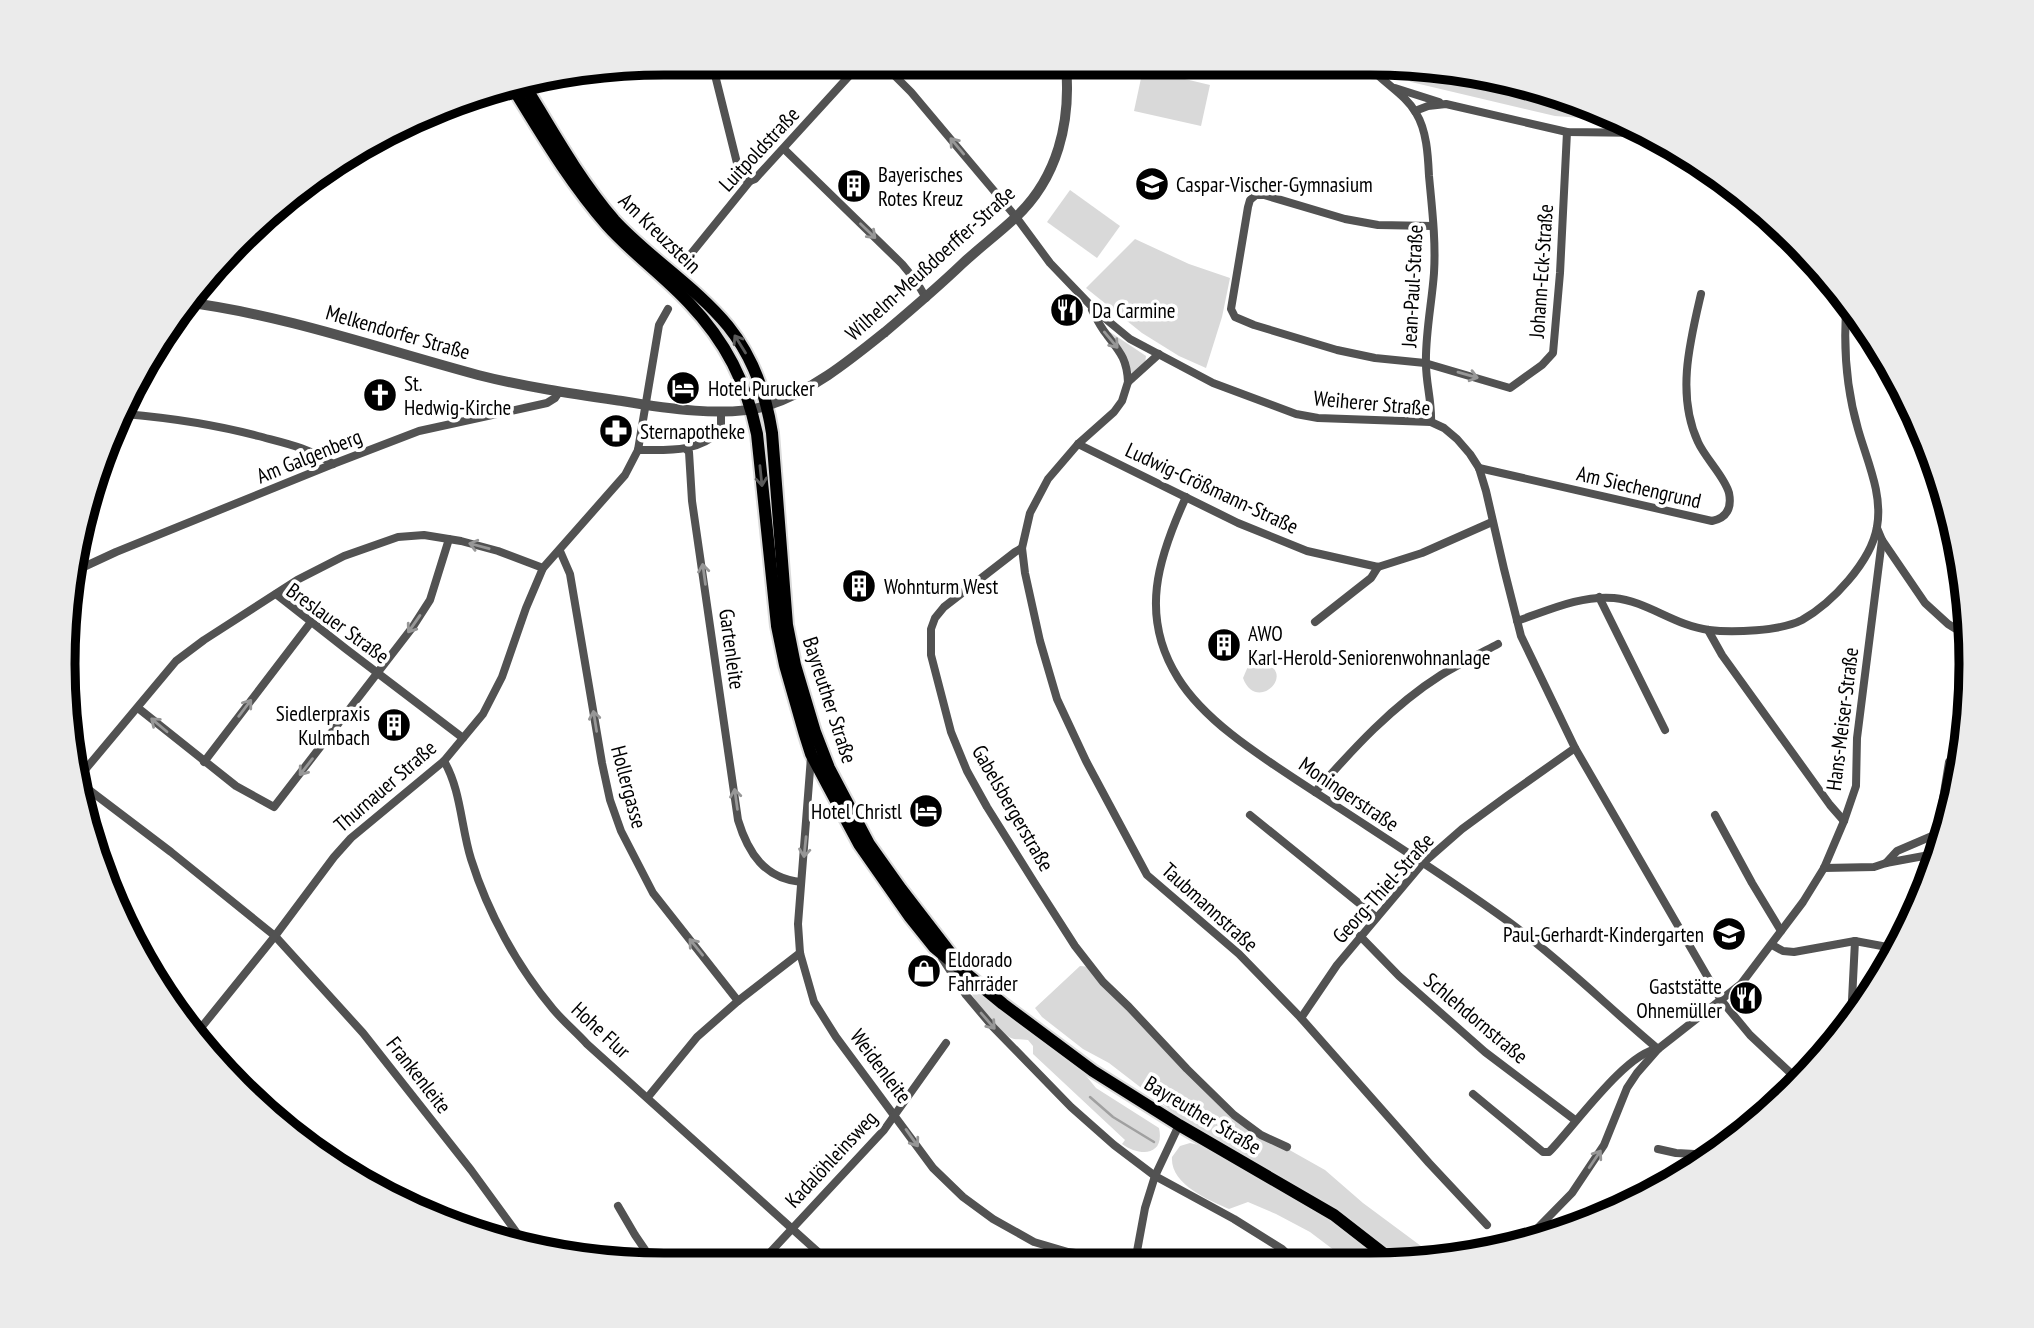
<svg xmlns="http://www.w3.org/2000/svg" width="2034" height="1328" font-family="'PT Sans Narrow',sans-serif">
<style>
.green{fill:#d9d9d9}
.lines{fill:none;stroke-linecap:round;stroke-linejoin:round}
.stream{stroke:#a0a0a0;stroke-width:2.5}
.primary-casing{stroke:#dbdbdb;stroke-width:16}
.minor{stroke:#525252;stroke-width:8}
.tertiary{stroke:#525252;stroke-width:10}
.primary{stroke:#000;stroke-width:12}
.oneway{stroke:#979797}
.oneway2{stroke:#595959}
.labels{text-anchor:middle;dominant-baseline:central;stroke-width:7;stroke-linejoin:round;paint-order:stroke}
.street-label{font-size:21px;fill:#000;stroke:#fff}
.poi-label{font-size:21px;fill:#000;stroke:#fff;text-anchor:start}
.rim{fill:none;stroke:#000;stroke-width:9}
</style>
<rect width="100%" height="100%" fill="#fff"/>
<g class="green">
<path d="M1095,66H1123L1121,76L1094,70Z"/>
<path d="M1388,68H1449L1622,121L1555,116L1411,82Z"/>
<path d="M1143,69L1210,85L1201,126L1134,111Z"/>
<path d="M1070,190L1120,226L1097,258L1047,222Z"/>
<path d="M1135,239L1189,264L1230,278L1222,317L1206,368L1179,356L1142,333L1086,288Z"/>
<path d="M1110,332L1146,356L1145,364L1132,373Z"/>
<path d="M1256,661C1303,668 1257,716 1243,678L1249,664Z"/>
<path d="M1080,966L1091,967L1245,1125L1325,1170L1363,1203L1425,1249L1414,1263L1397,1264L1375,1245L1179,1125V1117L1109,1063L1083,1049L1042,1017L1035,1008Z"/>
<path d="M969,987L974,989L1083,1072L1096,1088L1159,1128C1165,1156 1140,1157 1122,1144L1125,1140L1033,1054V1046L1028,1040C1023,1039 1015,1040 1011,1038C1000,1032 971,999 969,987Z"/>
<path d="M1190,1143L1203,1146L1313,1209L1387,1264L1351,1263L1310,1232L1276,1214L1248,1202L1229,1209C1208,1200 1170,1184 1172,1157L1180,1146Z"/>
</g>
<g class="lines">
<path class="stream" d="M1090,1097L1113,1117L1154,1142"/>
<g class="primary-casing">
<g id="primary">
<path d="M525,86C553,132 579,179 614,220C649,258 695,286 728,326C753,357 766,394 772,433L787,625L795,665L815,732L829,768L869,844L901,889L951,954"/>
<path d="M513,88C542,135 570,183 607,225C632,253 663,275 689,303C726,342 746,382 757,434L777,626L785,665L805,735L811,754L859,844L910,917L934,947L1003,1004L1093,1071L1179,1125L1334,1215L1397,1264"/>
</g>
</g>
<g class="minor">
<path d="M712,63L739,171L743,178L750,181"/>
<path d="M883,64L911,92L1016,217L1050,263L1096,311L1130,339L1213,383L1296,414L1318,418L1431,422L1444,428L1457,439L1470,454L1479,468L1486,491L1504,569L1521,636L1575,748L1721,1000L1750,1035L1799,1081"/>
<path d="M1371,68C1385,84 1406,95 1416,113C1427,131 1428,156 1429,176C1432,208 1436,241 1434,273C1432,302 1425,335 1426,364C1426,384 1432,402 1431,422"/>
<path d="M1395,88L1439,102"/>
<path d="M1415,111L1428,106L1446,104L1567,132L1647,133"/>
<path d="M784,149L902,264L916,281L926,298"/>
<path d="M1433,226L1378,225L1345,219L1264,195H1256L1250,200L1248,207L1231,309L1235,317L1254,325L1337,350L1375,358L1425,363L1510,388L1542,365L1553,353L1560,273L1567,132"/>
<path d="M686,260L750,181L755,179L860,64"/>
<path d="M1092,310C1096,318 1101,328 1107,335C1120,352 1127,359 1128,382"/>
<path d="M1159,354L1128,382L1122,401L1114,412L1078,444L1048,479L1030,513L1022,548L1015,552L944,607L935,618L931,629V655L951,732L967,771L987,807L1034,882L1075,946L1103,982L1129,1007L1187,1069L1234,1115L1261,1135L1287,1147"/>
<path d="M125,414C171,418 213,424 258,436C288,444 306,447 333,464"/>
<path d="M1078,444L1238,523L1307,551L1378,567L1422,553L1492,522"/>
<path d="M686,449L689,452L692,501L738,820C748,853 765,879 801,882"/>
<path d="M638,450C669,450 697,453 721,430V411"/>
<path d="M1479,468L1712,521C1727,518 1732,508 1729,493C1725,477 1705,458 1698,442C1676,395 1690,341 1701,294"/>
<path d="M1186,497C1158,558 1139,616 1178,678C1207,725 1270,762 1315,792C1380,835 1446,876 1509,922C1562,961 1608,1007 1658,1049"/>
<path d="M1882,540L1925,603L1948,624L1969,637"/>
<path d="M1022,548L1025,573L1040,641L1057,699L1086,761L1147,875L1239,954L1301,1018L1429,1163L1487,1225"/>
<path d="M560,551L570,574L602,763L610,800L621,831L653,893L738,1001"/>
<path d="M75,571L116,552L333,464L419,431L547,403L555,398L559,392"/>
<path d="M276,594L346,649L463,738"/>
<path d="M1599,597L1665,730"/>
<path d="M1517,621C1547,611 1581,595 1614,598C1647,601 1675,626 1709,630C1732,633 1781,631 1802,620C1832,603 1871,562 1877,527C1883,494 1867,461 1858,429C1846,388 1843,342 1847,298"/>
<path d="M1315,622L1371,578L1378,567"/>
<path d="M1708,630L1722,655L1830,805L1844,821"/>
<path d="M1959,631L1968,615"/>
<path d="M138,708L236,786L274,807L412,628L430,600L449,539"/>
<path d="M811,757L798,924L800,953L814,1002L836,1037L933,1168L963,1197L993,1219L1034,1242L1068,1252L1135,1261"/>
<path d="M444,761C461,790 461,827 471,859C488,913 517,966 553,1009C563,1021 576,1032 587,1044L828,1261"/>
<path d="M204,762L311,622"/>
<path d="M79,777L176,661L204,640L297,580L344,556L398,537L424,535L461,541L498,551L543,568"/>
<path d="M80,783L171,852L275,936L363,1033L471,1170L525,1244"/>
<path d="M1315,792C1353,749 1392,706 1441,675C1459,664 1479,654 1498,644"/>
<path d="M1250,815L1376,917"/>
<path d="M1715,815L1752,883L1781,931"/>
<path d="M1886,863L1897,851L1932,836L1938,830L1949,762"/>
<path d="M1824,868L1874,867L1886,863L1940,853"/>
<path d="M1360,936L1399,976L1485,1052L1575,1120"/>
<path d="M1772,945L1783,951L1794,952L1855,941"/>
<path d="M942,958L966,995L993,1027L1071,1107L1114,1145L1155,1176L1234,1219L1282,1249L1297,1263"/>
<path d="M1301,1018L1337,965L1422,864L1462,829L1507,796L1575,748"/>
<path d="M1851,1020L1855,941L1898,949"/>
<path d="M196,1034L275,936L334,857L351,838L444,761L483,714L502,677L526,608L543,568L625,475L638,450L659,325L668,309"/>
<path d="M1473,1094L1543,1152H1549C1573,1128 1626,1052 1658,1049"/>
<path d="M648,1097L697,1037L738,1001L800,953"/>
<path d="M1658,1149L1676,1153L1713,1155"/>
<path d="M618,1206L635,1235L652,1260"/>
<path d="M1521,1245L1572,1193L1604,1145L1627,1088L1637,1073L1658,1049L1741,984L1803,902L1824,868L1844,821L1856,786L1857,738L1882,540L1877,528"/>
<path d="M762,1261L884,1130L946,1043"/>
<path d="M1135,1262L1145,1208L1155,1176L1179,1125"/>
</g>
<path class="tertiary" d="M185,302C285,315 381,349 478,375C525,387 574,394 622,401C663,408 727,418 766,406C811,392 849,361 885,332C911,310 937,288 962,264C979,248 998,234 1015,218C1058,178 1071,122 1066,66"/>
<use href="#primary" class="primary"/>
</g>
<defs><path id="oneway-shaft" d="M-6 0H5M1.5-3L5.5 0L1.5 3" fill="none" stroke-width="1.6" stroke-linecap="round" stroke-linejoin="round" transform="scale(1.75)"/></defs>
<g class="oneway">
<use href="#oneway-shaft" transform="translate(957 146) rotate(-130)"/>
<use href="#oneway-shaft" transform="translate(868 231) rotate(44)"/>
<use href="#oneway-shaft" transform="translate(1111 340) rotate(50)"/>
<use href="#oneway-shaft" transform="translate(1468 375) rotate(16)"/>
<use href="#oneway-shaft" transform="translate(479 546) rotate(-165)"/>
<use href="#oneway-shaft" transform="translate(704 574) rotate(-98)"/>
<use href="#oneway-shaft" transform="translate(414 624) rotate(125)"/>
<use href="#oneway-shaft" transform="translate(245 708) rotate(-53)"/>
<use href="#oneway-shaft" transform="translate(595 721) rotate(-99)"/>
<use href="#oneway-shaft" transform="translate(159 725) rotate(-140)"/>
<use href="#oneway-shaft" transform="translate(306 767) rotate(128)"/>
<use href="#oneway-shaft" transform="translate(736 799) rotate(-98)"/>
<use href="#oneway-shaft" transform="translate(805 847) rotate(96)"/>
<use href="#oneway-shaft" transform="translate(696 947) rotate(-129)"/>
<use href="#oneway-shaft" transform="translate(988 1021) rotate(49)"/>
<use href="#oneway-shaft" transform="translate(912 1138) rotate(55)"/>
<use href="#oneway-shaft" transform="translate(1595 1159) rotate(-56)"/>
</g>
<g class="oneway2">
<use href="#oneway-shaft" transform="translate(740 344) rotate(-122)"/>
<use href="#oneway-shaft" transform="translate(761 476) rotate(84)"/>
</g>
<defs>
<g id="school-disc" transform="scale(1.75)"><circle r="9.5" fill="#000" stroke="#fff"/><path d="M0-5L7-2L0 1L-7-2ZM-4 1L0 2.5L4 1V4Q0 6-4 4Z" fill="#fff"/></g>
<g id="building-disc" transform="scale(1.75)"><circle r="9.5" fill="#000" stroke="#fff"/><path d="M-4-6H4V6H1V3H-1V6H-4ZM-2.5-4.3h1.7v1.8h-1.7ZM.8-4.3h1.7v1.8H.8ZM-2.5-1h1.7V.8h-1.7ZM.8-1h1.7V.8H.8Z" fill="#fff"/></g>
<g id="restaurant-disc" transform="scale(1.75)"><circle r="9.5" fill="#000" stroke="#fff"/><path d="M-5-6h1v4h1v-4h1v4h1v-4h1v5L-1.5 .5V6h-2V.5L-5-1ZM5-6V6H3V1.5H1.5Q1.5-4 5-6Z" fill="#fff"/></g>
<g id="hotel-disc" transform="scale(1.75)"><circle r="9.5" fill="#000" stroke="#fff"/><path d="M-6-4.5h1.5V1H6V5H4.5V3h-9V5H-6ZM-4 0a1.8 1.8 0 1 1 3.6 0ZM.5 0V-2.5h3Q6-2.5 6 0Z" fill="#fff"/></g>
<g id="church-disc" transform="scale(1.75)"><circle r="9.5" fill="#000" stroke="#fff"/><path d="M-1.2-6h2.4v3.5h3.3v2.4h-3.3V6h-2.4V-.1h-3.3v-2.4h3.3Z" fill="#fff"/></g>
<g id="pharmacy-disc" transform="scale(1.75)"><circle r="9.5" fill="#000" stroke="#fff"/><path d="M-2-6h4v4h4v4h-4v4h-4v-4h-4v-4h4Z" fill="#fff"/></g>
<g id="shop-disc" transform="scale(1.75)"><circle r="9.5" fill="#000" stroke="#fff"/><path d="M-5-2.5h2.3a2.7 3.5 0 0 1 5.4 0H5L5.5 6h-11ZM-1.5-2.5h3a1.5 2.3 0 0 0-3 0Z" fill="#fff"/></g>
</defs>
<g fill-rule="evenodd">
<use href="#school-disc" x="1152" y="184"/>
<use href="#building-disc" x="854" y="186"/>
<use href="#restaurant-disc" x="1067" y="310"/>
<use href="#hotel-disc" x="683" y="388"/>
<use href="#church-disc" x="380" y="395"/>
<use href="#pharmacy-disc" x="616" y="431"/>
<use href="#building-disc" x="859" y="586"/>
<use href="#building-disc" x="1224" y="645"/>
<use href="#building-disc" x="394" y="725"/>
<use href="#hotel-disc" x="926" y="811"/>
<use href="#school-disc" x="1729" y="934"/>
<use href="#shop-disc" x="924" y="971"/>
<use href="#restaurant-disc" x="1746" y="998"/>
</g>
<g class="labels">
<g class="street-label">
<text transform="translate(759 149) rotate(-47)">Luitpoldstraße</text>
<text transform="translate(660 233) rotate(44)">Am Kreuzstein</text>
<text transform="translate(930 263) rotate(-42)">Wilhelm-Meußdoerffer-Straße</text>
<text transform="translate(1541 271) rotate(-86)">Johann-Eck-Straße</text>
<text transform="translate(1412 286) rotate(-87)">Jean-Paul-Straße</text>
<text transform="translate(398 332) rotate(16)">Melkendorfer Straße</text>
<text transform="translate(1372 403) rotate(5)">Weiherer Straße</text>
<text transform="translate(309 456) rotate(-22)">Am Galgenberg</text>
<text transform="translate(1639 487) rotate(13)">Am Siechengrund</text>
<text transform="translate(1212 488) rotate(25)">Ludwig-Crößmann-Straße</text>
<text transform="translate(338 623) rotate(36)">Breslauer Straße</text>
<text transform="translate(732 649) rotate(82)">Gartenleite</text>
<text transform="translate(830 700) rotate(72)">Bayreuther Straße</text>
<text transform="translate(1842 719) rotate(-83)">Hans-Meiser-Straße</text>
<text transform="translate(385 786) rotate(-41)">Thurnauer Straße</text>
<text transform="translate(629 787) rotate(75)">Hollergasse</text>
<text transform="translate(1349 794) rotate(34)">Moningerstraße</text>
<text transform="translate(1013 808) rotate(60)">Gabelsbergerstraße</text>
<text transform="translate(1383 888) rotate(-48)">Georg-Thiel-Straße</text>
<text transform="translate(1210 907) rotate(42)">Taubmannstraße</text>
<text transform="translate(1476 1018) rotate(40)">Schlehdornstraße</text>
<text transform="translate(601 1030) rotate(43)">Hohe Flur</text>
<text transform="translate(881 1066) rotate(53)">Weidenleite</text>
<text transform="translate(419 1075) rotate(52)">Frankenleite</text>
<text transform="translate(1203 1115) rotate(31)">Bayreuther Straße</text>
<text transform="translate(831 1159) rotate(-47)">Kadalöhleinsweg</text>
</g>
<g class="poi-label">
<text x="878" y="174">Bayerisches<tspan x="878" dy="24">Rotes Kreuz</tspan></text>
<text x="1176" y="184">Caspar-Vischer-Gymnasium</text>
<text x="1092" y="310">Da Carmine</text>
<text x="404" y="383">St.<tspan x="404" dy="24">Hedwig-Kirche</tspan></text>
<text x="708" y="388">Hotel Purucker</text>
<text x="640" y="431">Sternapotheke</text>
<text x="884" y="586">Wohnturm West</text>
<text x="1248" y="633">AWO<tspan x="1248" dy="24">Karl-Herold-Seniorenwohnanlage</tspan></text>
<text x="370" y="713" text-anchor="end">Siedlerpraxis<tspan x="370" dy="24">Kulmbach</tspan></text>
<text x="902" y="811" text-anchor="end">Hotel Christl</text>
<text x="1704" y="934" text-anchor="end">Paul-Gerhardt-Kindergarten</text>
<text x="948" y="959">Eldorado<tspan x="948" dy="24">Fahrräder</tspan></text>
<text x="1722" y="986" text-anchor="end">Gaststätte<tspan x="1722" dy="24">Ohnemüller</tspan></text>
</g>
</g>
<path d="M0 0H2034V1328H0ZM664 75H1370A589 589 0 0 1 1959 664V664A589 589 0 0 1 1370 1253H664A589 589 0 0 1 75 664V664A589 589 0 0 1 664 75Z" fill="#ebebeb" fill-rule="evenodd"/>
<path class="rim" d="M664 75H1370A589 589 0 0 1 1959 664V664A589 589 0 0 1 1370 1253H664A589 589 0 0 1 75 664V664A589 589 0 0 1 664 75Z"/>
</svg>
